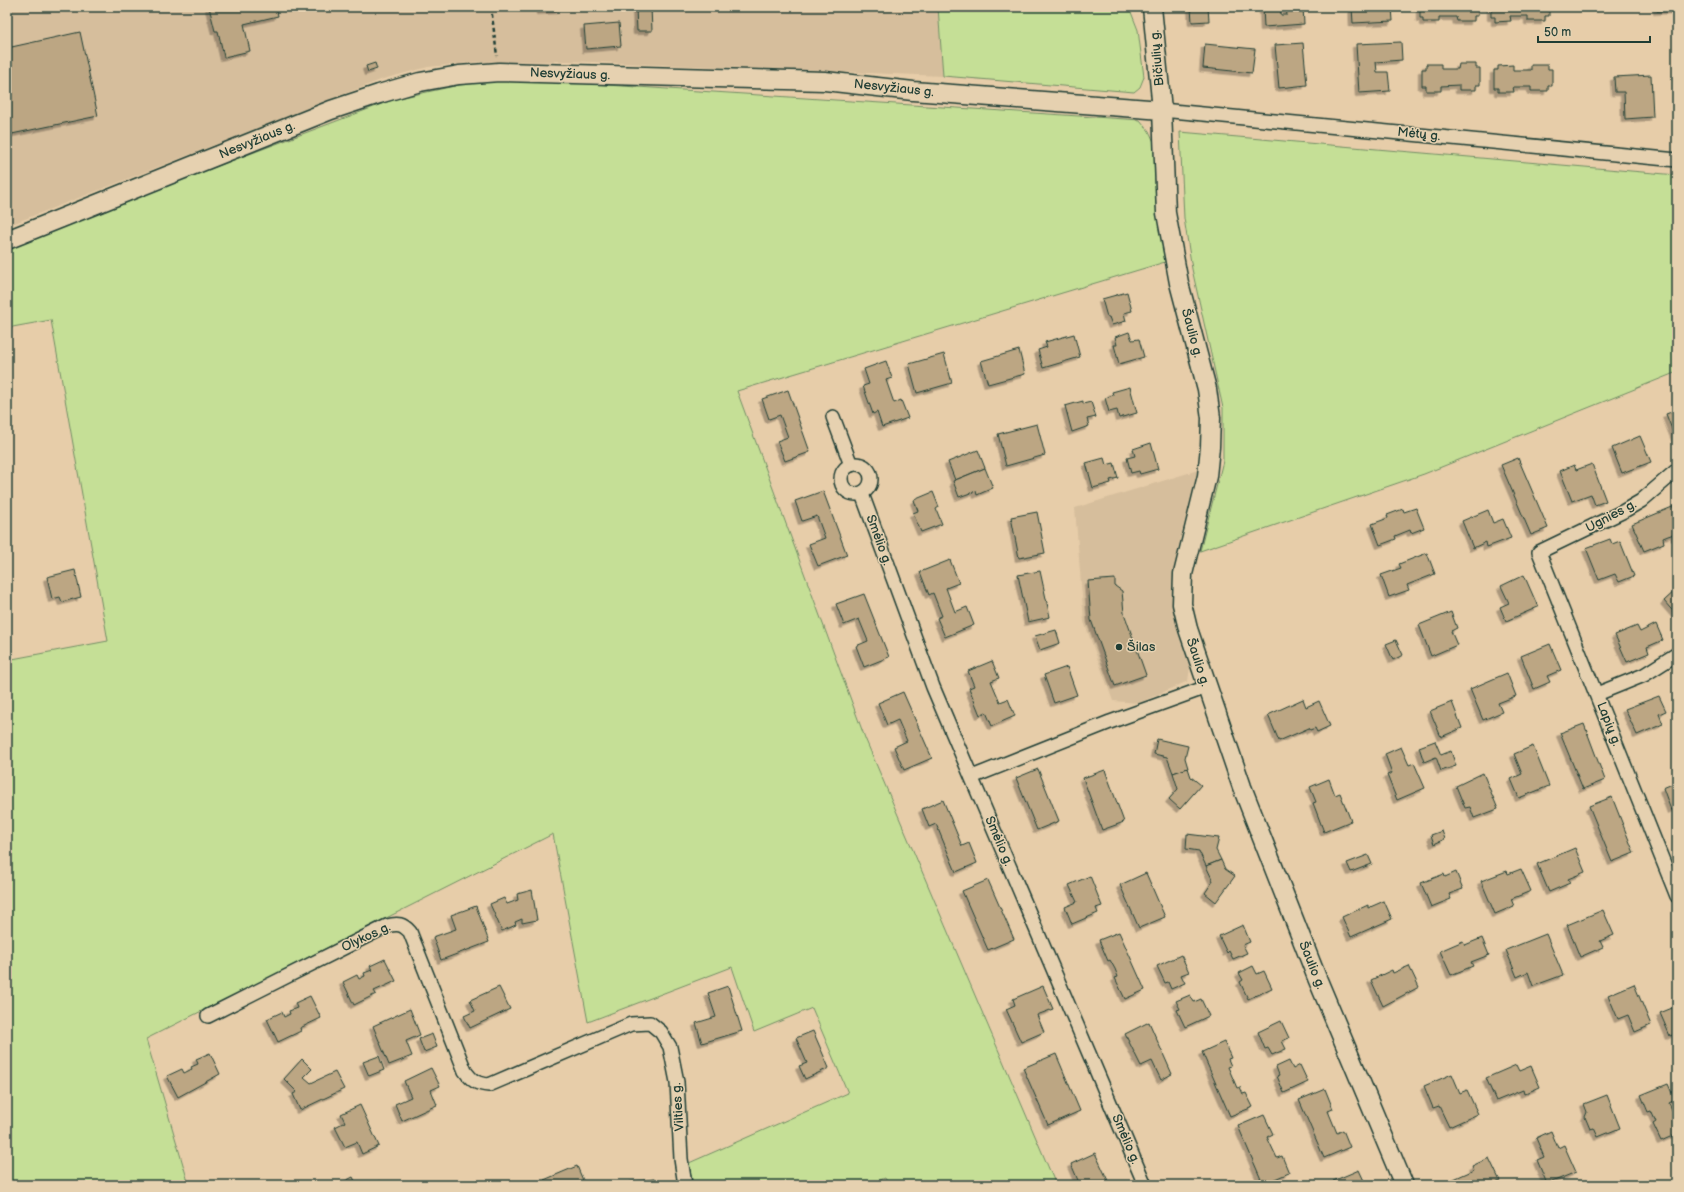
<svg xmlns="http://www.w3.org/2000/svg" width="1684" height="1192" font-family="'Balsamiq Sans',sans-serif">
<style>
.built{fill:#d6be9c}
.green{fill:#c5df96;stroke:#728e65}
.building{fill:#bca683;stroke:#1f3d34;filter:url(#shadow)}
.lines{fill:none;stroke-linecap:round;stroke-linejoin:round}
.street-casing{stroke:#1f3d34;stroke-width:16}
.secondary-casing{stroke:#1f3d34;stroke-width:21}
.path{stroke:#1f3d34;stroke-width:2.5;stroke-dasharray:4 3;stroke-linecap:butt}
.street{stroke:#e6d1b0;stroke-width:13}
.secondary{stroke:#e6d1b0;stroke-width:18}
.poi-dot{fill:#1f3d34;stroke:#e6d1b0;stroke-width:1.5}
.labels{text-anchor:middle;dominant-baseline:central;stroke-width:3;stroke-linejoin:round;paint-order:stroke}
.street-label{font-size:13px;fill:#1f3d34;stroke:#e6d1b0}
.poi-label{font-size:13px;fill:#1f3d34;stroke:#e6d1b0;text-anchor:start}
</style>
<defs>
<filter id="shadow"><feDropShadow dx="-3.5" dy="3.5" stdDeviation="0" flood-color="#0004"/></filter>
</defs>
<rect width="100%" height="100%" fill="#e7cda9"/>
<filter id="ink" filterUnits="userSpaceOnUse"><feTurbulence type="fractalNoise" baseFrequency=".025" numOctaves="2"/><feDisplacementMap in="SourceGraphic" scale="8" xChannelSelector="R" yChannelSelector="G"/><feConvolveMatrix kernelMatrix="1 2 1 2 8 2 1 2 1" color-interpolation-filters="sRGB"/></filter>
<g filter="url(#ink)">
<g class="built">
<path d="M7,7H938L943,76L567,61L480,62L428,67L383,79L7,226Z"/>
<path d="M1198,470L1177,552L1174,591L1190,668L1188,681L1139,703L1113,701L1084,622L1075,508Z"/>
</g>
<g class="green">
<path d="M938,7H1129L1138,30L1144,77L1140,87L1134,92L943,76Z"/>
<path d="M515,79L1140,120L1149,131L1154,142L1156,206L1165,262L737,391L865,738L1056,1185H889L885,1178L868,1185H693L689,1163L848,1093L812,1008L754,1032L732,967L588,1022L553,834L146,1039L189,1185H7V660L108,641L51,320L7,328V250L162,187L395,99L459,85Z"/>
<path d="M1180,132L1677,175V372L1424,474L1200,551L1223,461V408L1192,269L1184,218Z"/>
</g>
<g class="building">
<path d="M209,7H276L278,16L244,24L250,51L224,57L218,31H215Z"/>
<path d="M540,7H559L560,10L540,11Z"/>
<path d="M636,7H651L652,31H637Z"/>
<path d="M1191,7H1208L1209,21L1192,22Z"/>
<path d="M1263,7H1280L1281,15H1287L1286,7H1303L1304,24L1264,27Z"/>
<path d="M1352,7H1369V11H1376L1375,7H1392L1393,21L1353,23Z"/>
<path d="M1420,7H1478V16H1474V21H1457L1456,17H1439V22H1423V18H1420Z"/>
<path d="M1491,7H1549V16H1545V21H1528V16H1510L1511,21L1495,22V17H1491Z"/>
<path d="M1657,7H1675V10L1657,11Z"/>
<path d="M619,23L621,46L586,49L584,26Z"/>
<path d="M80,32L98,116L7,135V48Z"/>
<path d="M1401,42L1402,60L1376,62L1377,72H1388L1390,91L1359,93L1356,44Z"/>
<path d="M1303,43L1307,85L1279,88L1275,45Z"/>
<path d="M1205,44L1255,49L1252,73L1203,68Z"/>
<path d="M375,63L377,69L368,72L366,66Z"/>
<path d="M1426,64H1441V69H1458L1459,64H1476V68H1480V85H1476V90H1459V85L1441,86V91H1426V86H1422V69H1426Z"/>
<path d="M1513,65V70H1531V65H1548V69H1552V86H1548V91H1531V87H1513L1514,92H1498V88H1494V70H1498V66Z"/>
<path d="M1651,75L1653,117L1625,119L1624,92H1615L1614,77Z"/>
<path d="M1127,292L1132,311L1124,313L1126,321L1112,325L1109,317H1107L1102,299Z"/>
<path d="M1129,332L1132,340L1139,339L1144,357L1119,364L1114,345H1117L1115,337Z"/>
<path d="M1074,334L1080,357L1043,368L1038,350L1047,347L1045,342Z"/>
<path d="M1019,350L1025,374L988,384L981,361Z"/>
<path d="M944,354L952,383L917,393L909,364Z"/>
<path d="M886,361L892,378L886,380L894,403L901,400L908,418L882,427L877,412L873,414L863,386L869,384L864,369Z"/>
<path d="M1130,387L1137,413L1119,418L1117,410L1109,412L1105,398L1113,395L1112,392Z"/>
<path d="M788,390L810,452L785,461L777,441L788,437L780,415L769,419L762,399Z"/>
<path d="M1083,401V404L1091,402L1096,417L1087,419L1089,426L1072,432L1065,406Z"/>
<path d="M1677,410V442L1666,414Z"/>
<path d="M1037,424L1045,455L1006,466L998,434Z"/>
<path d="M1640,436L1651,462L1622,473L1612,448Z"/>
<path d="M1151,443L1158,469L1140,474L1139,471L1131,473L1127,458L1135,456L1133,449Z"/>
<path d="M978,450L985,468L955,480L948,462Z"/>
<path d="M1104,458L1106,465L1114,463L1118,478L1110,480L1111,483L1093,488L1086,463Z"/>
<path d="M1518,458L1548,528L1531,535L1501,465Z"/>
<path d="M1592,464L1606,501L1595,505L1591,494L1572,501L1560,471L1574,465L1576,470Z"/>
<path d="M985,468L993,488L977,495L976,491L959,497L953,481Z"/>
<path d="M823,491L847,555L818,566L809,544L825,538L817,516L802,521L795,501Z"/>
<path d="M933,492L939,507L936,509L942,524L921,532L913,513L918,511L914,500Z"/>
<path d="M1677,505V537L1675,538L1674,534L1668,536L1663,538L1664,543L1644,551L1632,524Z"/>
<path d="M1416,508L1424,528L1411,533L1410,530L1395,536L1396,539L1380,545L1372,524L1388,518L1387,515L1403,509L1404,512Z"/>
<path d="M1488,510L1493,523L1503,519L1511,538L1487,547L1486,542L1473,548L1462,521Z"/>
<path d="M1037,512L1045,553L1019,558L1011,517Z"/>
<path d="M1610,539L1612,544L1620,541L1634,576L1619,582L1615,574L1599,580L1586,548Z"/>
<path d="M1427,553L1435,574L1407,585L1409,590L1389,597L1381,575L1401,568L1399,564Z"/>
<path d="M950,560L959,583L946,588L955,612L967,607L974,625L945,637L937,618L942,616L933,593L929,595L920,572Z"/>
<path d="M75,570L81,597L62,602L60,597L52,599L47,577Z"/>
<path d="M1040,571L1050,617L1028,622L1018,575Z"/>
<path d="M1524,575L1538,607L1506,621L1500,607L1509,603L1501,586Z"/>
<path d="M1115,579V586L1122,591L1124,613L1146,675L1115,686L1091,620L1088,581Z"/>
<path d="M1677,589V616L1664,601Z"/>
<path d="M864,594L889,657L864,667L856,646L868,641L859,619L844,625L836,604Z"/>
<path d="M1451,612L1457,628L1451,631L1457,645L1431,656L1419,625Z"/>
<path d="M1656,624L1663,640L1647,647L1649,653L1627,662L1615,635L1637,626L1640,632Z"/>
<path d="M1056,630L1060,643L1040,650L1035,636Z"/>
<path d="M1396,640L1403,655L1393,660L1386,644Z"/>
<path d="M1550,644L1561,670L1547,676L1550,682L1534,689L1521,656Z"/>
<path d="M992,661L999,678L991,681L1000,702L1008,699L1015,716L992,726L986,712L980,715L969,688L974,686L968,671Z"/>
<path d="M1067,667L1077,695L1054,703L1044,675Z"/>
<path d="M1507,673L1516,696L1498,703L1502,712L1483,720L1470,689Z"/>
<path d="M903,692L932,758L904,770L894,747L907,741L898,720L887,725L878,703Z"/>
<path d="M1659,696L1666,711L1659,714L1663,724L1637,735L1625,709Z"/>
<path d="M1303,699L1306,707L1319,701L1330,726L1317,732L1315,728L1310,730L1309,728L1279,741L1268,715Z"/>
<path d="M1452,702L1462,728L1441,737L1430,711Z"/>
<path d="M1584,724L1605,780L1583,789L1560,733Z"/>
<path d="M1157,739L1188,746L1185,758L1188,768L1173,773L1167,757L1154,754Z"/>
<path d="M1435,741L1441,755L1451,751L1456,766L1441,771L1436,757L1424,762L1419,747Z"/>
<path d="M1533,746L1549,786L1519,798L1511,779L1522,774L1514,754Z"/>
<path d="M1401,747L1409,765L1414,763L1425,788L1397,800L1387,775L1392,773L1385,754Z"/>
<path d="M1188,768L1191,777L1201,785L1180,809L1169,799L1178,789L1173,773Z"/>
<path d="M1038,769L1059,821L1037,830L1016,778Z"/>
<path d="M1105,770L1124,822L1102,830L1083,778Z"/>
<path d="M1483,773L1498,809L1474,818L1470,807L1465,808L1456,786Z"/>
<path d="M1329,779L1335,795L1340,793L1351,821L1324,832L1313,803L1316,802L1310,787Z"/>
<path d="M1677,782V809L1676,808L1671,810L1663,788Z"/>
<path d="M1612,797L1634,853L1612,862L1589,806Z"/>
<path d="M943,800L962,846L969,843L977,863L956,872L936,824L929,827L922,809Z"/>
<path d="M1442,831L1445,839L1434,844L1431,835Z"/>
<path d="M1187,834L1219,838L1216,850L1221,860L1206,866L1199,851L1186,849Z"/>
<path d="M1575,848L1585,872L1568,879L1570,883L1549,892L1537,864Z"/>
<path d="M1368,855L1372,864L1351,872L1347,863Z"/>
<path d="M1221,860L1225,869L1235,876L1216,902L1205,893L1213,881L1206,866Z"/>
<path d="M1521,869L1531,891L1511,899L1514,906L1495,914L1481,881L1507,871L1508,874Z"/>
<path d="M1456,872L1463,889L1449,894L1451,899L1431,907L1421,883L1444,874L1445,877Z"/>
<path d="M1146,873L1165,917L1139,928L1120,885Z"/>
<path d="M1090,876L1102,906L1096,908L1098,913L1072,924L1065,907L1077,902L1069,885Z"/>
<path d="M988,880L1014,939L988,950L962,891Z"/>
<path d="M532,890L537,920L522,923V919L515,922L516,925L502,931L490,904L504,898L507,904L518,900L517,894Z"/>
<path d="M1384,901L1392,919L1351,937L1342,917L1368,905V908Z"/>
<path d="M476,906L489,942L441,960L433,937L456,929L451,915Z"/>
<path d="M1603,910L1614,935L1600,941L1603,947L1580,957L1567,925Z"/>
<path d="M1243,925L1250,942L1243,945L1247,953L1233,959L1229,951L1227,953L1219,936Z"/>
<path d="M1119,932L1145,990L1125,999L1115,978L1118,977L1115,969L1110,960L1108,961L1099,940Z"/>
<path d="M1546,934L1563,975L1533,986L1528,972L1517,977L1506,950Z"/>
<path d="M1482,938L1489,955L1471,962L1473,966L1451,975L1440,951L1463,941L1465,945Z"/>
<path d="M1181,955L1189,972L1181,975L1185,983L1171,989L1168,982L1165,983L1157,966Z"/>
<path d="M385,959L396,981L374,991L376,994L354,1005L343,982L357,975L359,979L365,976L364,973L372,970L370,966Z"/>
<path d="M1253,966L1257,974L1264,971L1272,988L1248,999L1240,982L1243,980L1239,973Z"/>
<path d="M1409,966L1419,987L1383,1006L1371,980L1392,970L1393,973Z"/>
<path d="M1634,984L1651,1025L1635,1032L1628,1015L1618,1019L1608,995Z"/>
<path d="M728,986L742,1031L702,1043L696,1023L716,1017L708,993Z"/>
<path d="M1043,986L1053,1009L1037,1015L1044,1032L1021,1042L1006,1009L1015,1005L1013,999Z"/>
<path d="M499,987L510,1009L470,1028L464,1016L475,1011L470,1000Z"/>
<path d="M1190,995L1194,1002L1201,999L1209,1016L1185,1027L1177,1010L1180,1009L1176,1001Z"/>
<path d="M310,996L321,1018L300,1028L301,1031L278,1042L267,1019L282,1012L284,1017L290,1014L289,1011L297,1008L295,1003Z"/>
<path d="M1677,1006V1033L1670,1036L1660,1013Z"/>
<path d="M410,1009L420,1035L406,1041L412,1056L389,1065L373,1026Z"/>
<path d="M1281,1021L1289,1038L1282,1041L1286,1049L1272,1055L1268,1048L1265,1049L1258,1032Z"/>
<path d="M1149,1022L1172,1074L1161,1080L1152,1061L1141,1066L1125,1034Z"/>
<path d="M813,1031L829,1068L805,1079L799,1066L807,1063L796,1038Z"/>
<path d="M432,1034L437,1047L424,1052L419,1039Z"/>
<path d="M1224,1042L1231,1058L1228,1059L1231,1066L1228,1067L1237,1088L1240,1087L1243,1094L1246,1093L1253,1107L1230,1116L1202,1052Z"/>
<path d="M210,1053L220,1074L178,1097L167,1076L182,1069L184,1073L192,1069L191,1067L198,1064L196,1059Z"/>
<path d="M1056,1054L1080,1111L1048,1125L1023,1068Z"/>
<path d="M379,1056L384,1070L369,1076L363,1062Z"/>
<path d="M302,1059L312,1069L304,1077L311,1083L335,1072L344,1089L300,1110L293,1094L297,1092L284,1079Z"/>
<path d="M1289,1061L1293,1069L1300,1065L1308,1082L1284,1093L1277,1076L1279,1075L1276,1067Z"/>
<path d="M1516,1065L1519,1071L1531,1066L1540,1087L1524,1094L1523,1090L1496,1101L1486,1078Z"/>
<path d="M431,1068L440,1086L431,1090L437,1105L402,1121L395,1104L411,1097L404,1081Z"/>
<path d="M1452,1074L1460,1093L1467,1090L1478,1114L1449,1127L1439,1106L1433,1108L1424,1086Z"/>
<path d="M1668,1084L1675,1100L1669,1103L1674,1114L1677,1113V1134L1661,1141L1653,1124L1656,1122L1651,1111L1648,1112L1641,1095Z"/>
<path d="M1325,1089L1333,1109L1328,1111L1337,1133L1343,1130L1350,1147L1324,1158L1299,1100Z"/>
<path d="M1607,1095L1620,1128L1598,1137L1594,1128L1590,1129L1585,1117L1587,1112L1584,1104Z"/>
<path d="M360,1105L379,1146L362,1154L357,1142L345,1147L335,1127L345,1122L341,1114Z"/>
<path d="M1264,1115L1273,1134L1267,1137L1277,1158L1282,1156L1289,1173L1263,1184L1238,1126Z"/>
<path d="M1551,1131L1558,1148L1564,1145L1576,1172L1547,1184L1537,1160L1544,1157L1536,1138Z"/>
<path d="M1095,1153L1110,1185H1087L1086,1183L1080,1185L1071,1164Z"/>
<path d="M1489,1158L1500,1181L1491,1185H1448L1447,1182L1474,1170L1472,1166Z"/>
<path d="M577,1166L585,1185H546L544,1180Z"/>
<path d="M1359,1170L1366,1185H1335L1333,1181Z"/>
<path d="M353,1177L357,1185H337Z"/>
<path d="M654,1179L655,1185H630V1182Z"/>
<path d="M380,1181L382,1185H370Z"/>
</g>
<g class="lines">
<g class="street-casing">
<g id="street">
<path d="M1162,110L1677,160"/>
<path d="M833,417L851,465"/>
<circle cx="856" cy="479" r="15"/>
<path d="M1677,470L1641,501L1624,511L1539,552L1677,896"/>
<path d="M862,494L933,687L1145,1185"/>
<path d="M1597,694L1644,675L1677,654"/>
<path d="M972,777L1110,722L1207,687"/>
<path d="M208,1016L387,926C398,923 403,924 410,932L465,1071C472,1081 477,1084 489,1085L631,1024L650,1023L661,1032L670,1047L677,1082L681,1159L685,1185"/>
</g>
</g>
<g class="secondary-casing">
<g id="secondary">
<path d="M1152,7L1162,110L1166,213L1179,283L1207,389L1211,418L1210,447L1207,476L1183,574L1182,604L1188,629L1242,787L1317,978L1404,1185"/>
<path d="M7,240L331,110L379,94L420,82L459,75L499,72L825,81L913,91L1162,110"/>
</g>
</g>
<path class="path" d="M491,7L497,56"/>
<use href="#street" class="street"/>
<use href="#secondary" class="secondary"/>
</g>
</g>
<circle class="poi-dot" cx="1119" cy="647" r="4"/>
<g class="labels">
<g class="street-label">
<text transform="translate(1157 58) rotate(-95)">Bičiulių g.</text>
<text transform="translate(570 74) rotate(2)">Nesvyžiaus g.</text>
<text transform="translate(894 88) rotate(6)">Nesvyžiaus g.</text>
<text transform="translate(1419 134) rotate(6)">Mėtų g.</text>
<text transform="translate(257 140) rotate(-22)">Nesvyžiaus g.</text>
<text transform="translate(1192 333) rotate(75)">Šaulio g.</text>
<text transform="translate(1611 516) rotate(-28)">Ugnies g.</text>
<text transform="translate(879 540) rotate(70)">Smėlio g.</text>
<text transform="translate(1198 662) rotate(72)">Šaulio g.</text>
<text transform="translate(1609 724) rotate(69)">Lapių g.</text>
<text transform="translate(999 841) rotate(67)">Smėlio g.</text>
<text transform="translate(366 937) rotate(-25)">Olykos g.</text>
<text transform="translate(1312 965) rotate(68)">Šaulio g.</text>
<text transform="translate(678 1107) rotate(-94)">Vilties g.</text>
<text transform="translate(1126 1139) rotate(67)">Smėlio g.</text>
</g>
<g class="poi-label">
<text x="1127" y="647">Šilas</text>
</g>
</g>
<rect width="1684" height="1192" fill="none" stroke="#e6d1b0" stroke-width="24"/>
<rect x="12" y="12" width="1660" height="1168" fill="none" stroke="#1f3d34" stroke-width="1.5" filter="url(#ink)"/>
<path d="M1538 36v6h112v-6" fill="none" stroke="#1f3d34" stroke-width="2"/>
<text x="1544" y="36" font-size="12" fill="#1f3d34" stroke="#e6d1b0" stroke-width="3" paint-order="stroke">50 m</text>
</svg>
